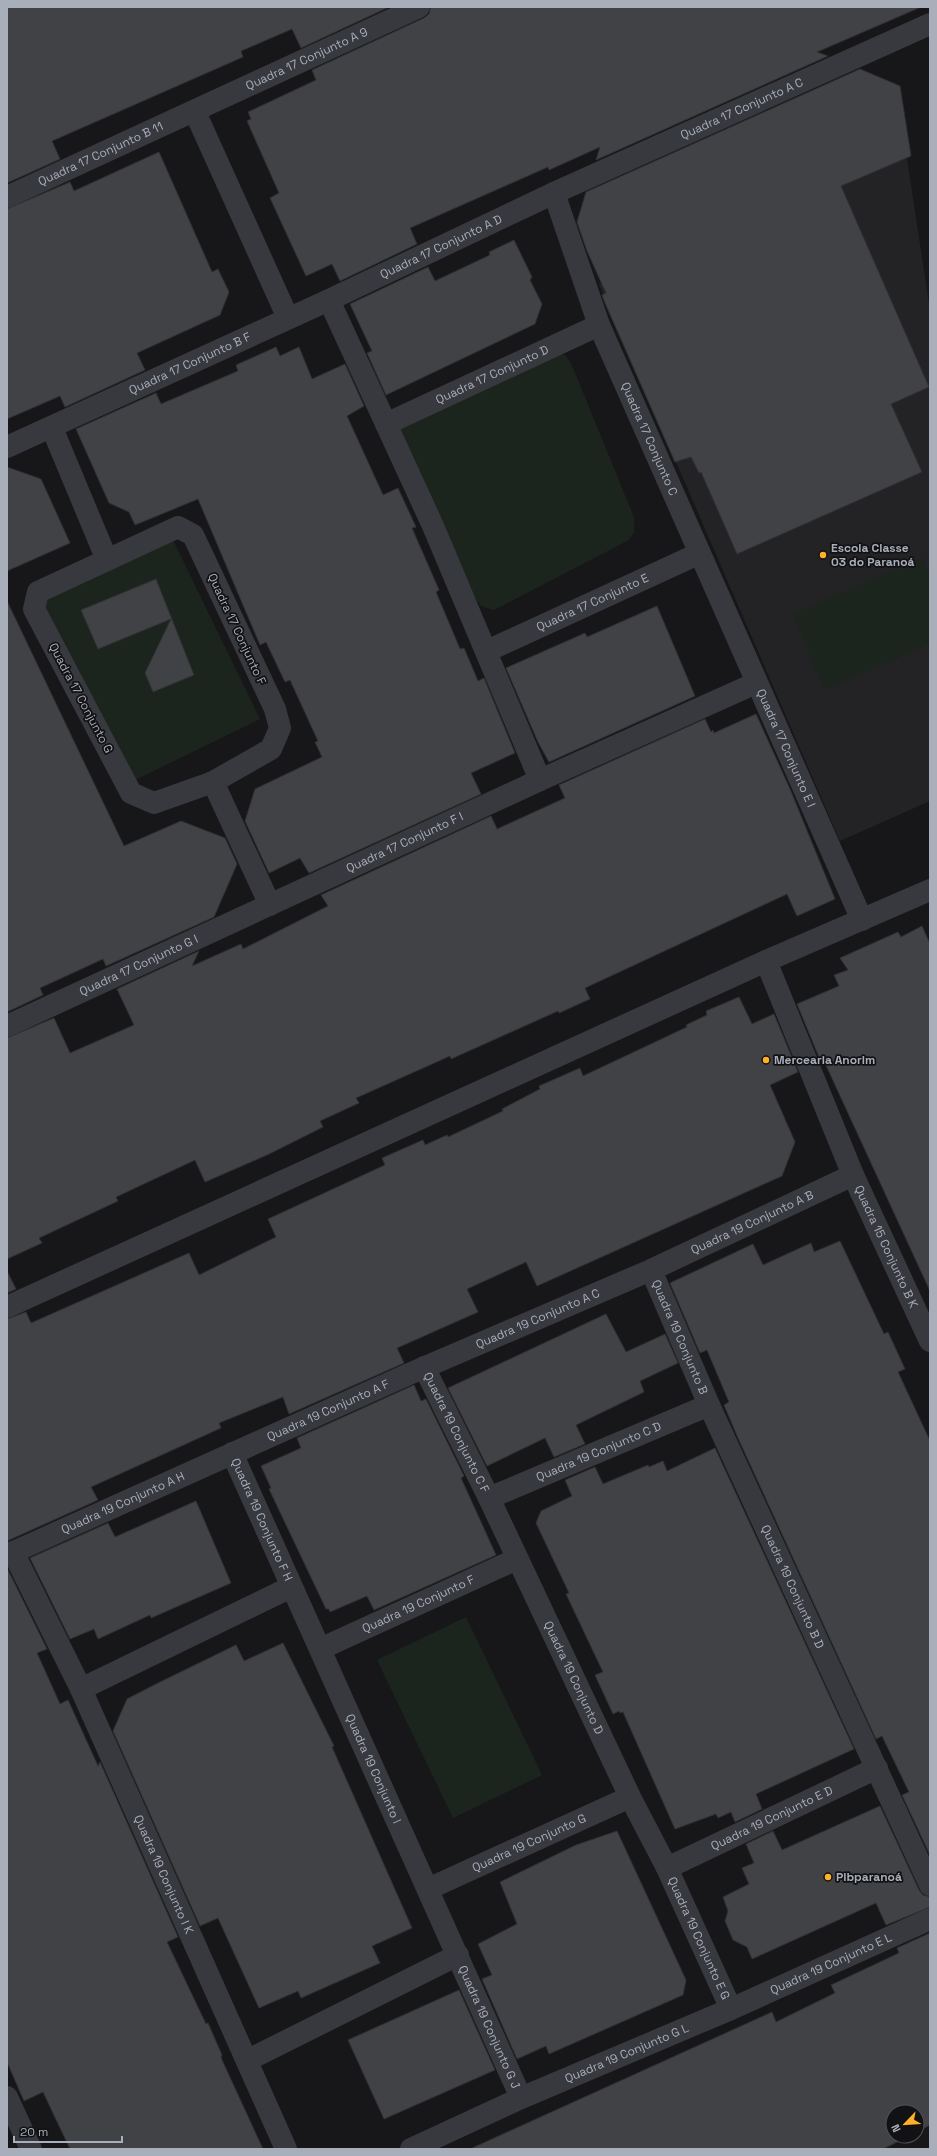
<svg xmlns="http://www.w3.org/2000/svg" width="937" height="2156" font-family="'Space Grotesk',sans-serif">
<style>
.built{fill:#232326}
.green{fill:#1c251d}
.building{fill:#414246;stroke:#313135}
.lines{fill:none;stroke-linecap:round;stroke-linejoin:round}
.minor{stroke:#37393f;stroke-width:22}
.poi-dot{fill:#ffb029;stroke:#121214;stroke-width:1.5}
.labels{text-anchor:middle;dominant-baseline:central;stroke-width:3.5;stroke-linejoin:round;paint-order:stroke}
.street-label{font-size:12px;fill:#a8aeba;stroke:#121214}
.poi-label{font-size:12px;font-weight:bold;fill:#a8aeba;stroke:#121214;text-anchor:start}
</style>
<rect width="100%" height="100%" fill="#171719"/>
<path class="built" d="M906,152L930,310V801L840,841L599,284Z"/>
<g class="green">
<path d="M555,352L565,355L571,363L634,517V532L629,540L494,610L481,606L471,592L400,435V424Z"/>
<path d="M171,536L260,719L129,783L40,599Z"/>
<path d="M923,558L930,573V644L824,690L792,614Z"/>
<path d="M466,1617L542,1775L453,1818L377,1660Z"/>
</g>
<g class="building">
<path d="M7,7H389L301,48L292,29L241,51L243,57L52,141L60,159L7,183Z"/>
<path d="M431,7H921L817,52L828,56L596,160L600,147L549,170L548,167L410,228L417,244L340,281L332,264L306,276L270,198L279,193L247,121L251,119L248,112L316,80L312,70L424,18L429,14Z"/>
<path d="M860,69L900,86L911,156L841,186L929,387L891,404L922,472L737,554L701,472L699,473L691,457L675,462L605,303L602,295L606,293L587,251L577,222L586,192Z"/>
<path d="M159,152L212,272L218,269L229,292L220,315L137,353L145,370L65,407L60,396L7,419V209L70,182L74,191Z"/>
<path d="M514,240L532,277L530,280L542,304L535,324L386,395L367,353L372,351L350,304L428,267L435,281L490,255L489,252Z"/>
<path d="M276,347L280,356L299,347L312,379L345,364L364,406L347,416L383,495L398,488L416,527L412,528L439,590L436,592L460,649L464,648L478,681L484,678L515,753L471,773L481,794L309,873L300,858L269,873L245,821L255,789L322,757L315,742L318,741L290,680L285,682L266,642L260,645L198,499L135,525L129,512L109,503L76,429L156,393L161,404L238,371L236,365Z"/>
<path d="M7,467L41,479L70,543L7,571Z"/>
<path d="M156,579L194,675L153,692L145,673L171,619L98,649L81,610Z"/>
<path d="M7,601L124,846L181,821L225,838L237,864L214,917L106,966L103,959L40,988L43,995L7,1012Z"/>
<path d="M657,606L695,696L549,762L538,742L506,668L585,633L587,637Z"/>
<path d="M756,714L790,789L835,899L797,916L787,894L585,988L590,999L559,1013L558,1011L451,1059L450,1056L356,1098L359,1103L320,1121L323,1127L267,1155L205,1182L195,1160L116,1197L118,1201L39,1238L42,1243L7,1259V1038L54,1018L70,1053L134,1025L117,989L199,951L192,966L241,944L243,949L328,906L321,895L491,816L497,829L565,798L559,785L705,719L711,732L713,730L714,733Z"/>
<path d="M922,926L930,944V1291L824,1061L821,1062L797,1004L839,986L834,975L848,970L840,958L898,932L901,937Z"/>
<path d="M739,997L752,1024L774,1014L798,1072L770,1085L795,1142L782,1176L537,1286L526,1262L467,1289L478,1312L397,1348L404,1363L289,1414L283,1397L219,1423L221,1428L91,1487L98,1500L7,1541V1319L26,1312L31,1323L189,1253L199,1275L276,1237L268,1219L385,1165L382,1158L423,1140L425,1145L447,1135L448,1137L503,1111L502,1109L540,1089L539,1086L580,1068L583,1076L687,1027L686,1025L707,1015L706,1011Z"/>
<path d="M840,1241L884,1334L888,1332L905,1369L898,1372L930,1441V1855L902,1795L909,1792L882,1736L876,1739L738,1438L724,1405L729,1402L707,1350L700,1353L670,1283L753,1244L763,1265L811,1243L814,1252Z"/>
<path d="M7,1271L16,1289L7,1293Z"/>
<path d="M606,1314L626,1352L665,1334L678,1363L640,1381L644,1392L576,1425L585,1444L554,1457L545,1438L487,1466L448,1388Z"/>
<path d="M414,1385L421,1401L426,1399L464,1476L461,1478L496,1555L374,1610L367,1596L330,1612L329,1609H326L269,1489L271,1488L261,1466L301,1448L297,1438Z"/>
<path d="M715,1448L854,1749L756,1794L762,1809L735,1822L731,1812L718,1818L716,1814L675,1829L623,1712L620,1713L619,1711L613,1714L595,1675L603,1672L566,1594L569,1593L536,1523L541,1511L572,1496L565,1480L595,1467L603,1484L648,1465L649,1467L663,1461L667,1471Z"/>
<path d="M196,1501L231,1583L151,1618L150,1615L98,1639L94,1629L70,1639L30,1558L108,1523L115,1537Z"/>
<path d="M7,1568L47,1649L37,1653L60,1704L68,1700L98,1766L100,1762L178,1937L167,1942L206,2024L208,2023L222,2055L221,2056L222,2060L263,2149H70L43,2092L24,2101L7,2062Z"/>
<path d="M283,1643L334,1746L332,1747L412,1928L372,1946L380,1963L301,1998L298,1991L259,2008L218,1918L200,1926L113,1731L127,1699L158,1683L236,1645L244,1661Z"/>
<path d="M880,1806L919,1890L923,1895L930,1897V1907L886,1925L876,1903L752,1959L747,1947L733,1940L725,1921L728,1911L723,1897L749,1884L742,1868L754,1863L746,1844L773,1831L782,1850Z"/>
<path d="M617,1831L686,1980L683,1995L549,2054L546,2046L517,2059L482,1979L492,1975L478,1944L517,1924L500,1882L576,1845Z"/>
<path d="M930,1933V2125L917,2132V2112H893V2136H909L883,2149H470L772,2012L776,2022L835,1993L831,1985L899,1953L897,1948Z"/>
<path d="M459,1990L495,2070L384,2119L348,2040Z"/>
</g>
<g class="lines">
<g class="minor">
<path d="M195,112L288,318"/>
<path id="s1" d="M554,193L599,325L862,920"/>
<path id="s2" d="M7,197L419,7"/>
<path d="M329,300L433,526L540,780"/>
<path id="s3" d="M386,424L599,325"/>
<path d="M52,428L107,560"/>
<path id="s4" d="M7,447L329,300L554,193L930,24"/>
<path d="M178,527L193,535L275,709L280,728L271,749L213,782L154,803L131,793L34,609L38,592Z"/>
<path id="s5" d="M487,651L698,554"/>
<path d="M213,782L270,905"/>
<path id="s6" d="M766,961L853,1175L930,1341"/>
<path id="s7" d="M7,1026L540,780L756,683"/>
<path id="s8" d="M651,1270L709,1405L930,1885"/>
<path d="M7,1307L766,961L930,890"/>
<path id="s9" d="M424,1367L489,1498L630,1797L667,1868L731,2009"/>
<path id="s10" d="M232,1453L521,2098"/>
<path id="s11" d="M489,1498L709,1405"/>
<path id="s12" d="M13,1552L81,1689L286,2149"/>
<path id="s13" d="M7,1555L409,1374L651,1270L853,1175"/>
<path id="s14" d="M320,1649L517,1559"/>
<path d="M81,1689L291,1587"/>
<path id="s15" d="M667,1868L877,1768"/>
<path id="s16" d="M428,1889L630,1797"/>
<path d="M248,2060L458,1955"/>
<path d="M7,2097L31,2149"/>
<path id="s17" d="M411,2149L521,2098L731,2009L930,1919"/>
</g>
</g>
<g class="poi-dot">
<circle cx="823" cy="555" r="4"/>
<circle cx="766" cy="1060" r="4"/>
<circle cx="828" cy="1877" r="4"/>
</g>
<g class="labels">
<g class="street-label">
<text stroke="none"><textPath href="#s2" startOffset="330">Quadra 17 Conjunto A 9</textPath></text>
<text stroke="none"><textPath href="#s4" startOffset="809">Quadra 17 Conjunto A C</textPath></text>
<text stroke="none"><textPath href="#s2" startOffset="103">Quadra 17 Conjunto B 11</textPath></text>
<text stroke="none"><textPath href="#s4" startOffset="478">Quadra 17 Conjunto A D</textPath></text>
<text stroke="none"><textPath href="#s4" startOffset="201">Quadra 17 Conjunto B F</textPath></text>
<text stroke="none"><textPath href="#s3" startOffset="117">Quadra 17 Conjunto D</textPath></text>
<text stroke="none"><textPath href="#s1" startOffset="264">Quadra 17 Conjunto C</textPath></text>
<text stroke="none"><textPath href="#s5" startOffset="116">Quadra 17 Conjunto E</textPath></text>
<text transform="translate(237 629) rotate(65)">Quadra 17 Conjunto F</text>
<text transform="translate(81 698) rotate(62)">Quadra 17 Conjunto G</text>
<text stroke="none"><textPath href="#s1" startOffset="602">Quadra 17 Conjunto E I</textPath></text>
<text stroke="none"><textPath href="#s7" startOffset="438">Quadra 17 Conjunto F I</textPath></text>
<text stroke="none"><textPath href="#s7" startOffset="145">Quadra 17 Conjunto G I</textPath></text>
<text stroke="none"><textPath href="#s13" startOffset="816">Quadra 19 Conjunto A B</textPath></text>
<text stroke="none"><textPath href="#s6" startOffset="310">Quadra 15 Conjunto B K</textPath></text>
<text stroke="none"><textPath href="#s13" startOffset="581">Quadra 19 Conjunto A C</textPath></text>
<text stroke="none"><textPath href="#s8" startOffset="73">Quadra 19 Conjunto B</textPath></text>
<text stroke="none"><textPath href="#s13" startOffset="352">Quadra 19 Conjunto A F</textPath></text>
<text stroke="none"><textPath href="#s9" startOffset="73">Quadra 19 Conjunto C F</textPath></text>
<text stroke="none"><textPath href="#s11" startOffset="119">Quadra 19 Conjunto C D</textPath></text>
<text stroke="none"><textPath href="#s13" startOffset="127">Quadra 19 Conjunto A H</textPath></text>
<text stroke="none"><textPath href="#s10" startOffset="73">Quadra 19 Conjunto F H</textPath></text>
<text stroke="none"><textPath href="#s8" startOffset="347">Quadra 19 Conjunto B D</textPath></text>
<text stroke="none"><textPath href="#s14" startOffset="108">Quadra 19 Conjunto F</textPath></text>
<text stroke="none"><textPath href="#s9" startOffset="345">Quadra 19 Conjunto D</textPath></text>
<text stroke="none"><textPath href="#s10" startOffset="346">Quadra 19 Conjunto I</textPath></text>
<text stroke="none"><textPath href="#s15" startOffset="116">Quadra 19 Conjunto E D</textPath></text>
<text stroke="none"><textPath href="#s16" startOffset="111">Quadra 19 Conjunto G</textPath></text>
<text stroke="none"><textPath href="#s12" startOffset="356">Quadra 19 Conjunto I K</textPath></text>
<text stroke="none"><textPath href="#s9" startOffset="634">Quadra 19 Conjunto E G</textPath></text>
<text stroke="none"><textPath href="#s17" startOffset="459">Quadra 19 Conjunto E L</textPath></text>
<text stroke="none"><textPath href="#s10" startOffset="629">Quadra 19 Conjunto G J</textPath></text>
<text stroke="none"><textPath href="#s17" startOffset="236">Quadra 19 Conjunto G L</textPath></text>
</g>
<g class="poi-label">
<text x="831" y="548">Escola Classe<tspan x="831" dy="14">03 do Paranoá</tspan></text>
<text x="774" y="1060">Mercearia Anorim</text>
<text x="836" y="1877">Pibparanoá</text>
</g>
</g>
<rect width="937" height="2156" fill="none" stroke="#a8aeba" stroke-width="16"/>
<g transform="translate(905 2124) rotate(245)"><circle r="19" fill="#121214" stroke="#4e5056"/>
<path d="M0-3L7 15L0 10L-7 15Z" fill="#ffb029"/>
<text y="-6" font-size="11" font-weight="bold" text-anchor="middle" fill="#a8aeba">N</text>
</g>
<path d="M14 2136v6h108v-6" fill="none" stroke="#a8aeba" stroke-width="2"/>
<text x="20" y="2136" font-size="12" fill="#a8aeba" stroke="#121214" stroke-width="3" paint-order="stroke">20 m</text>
</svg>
